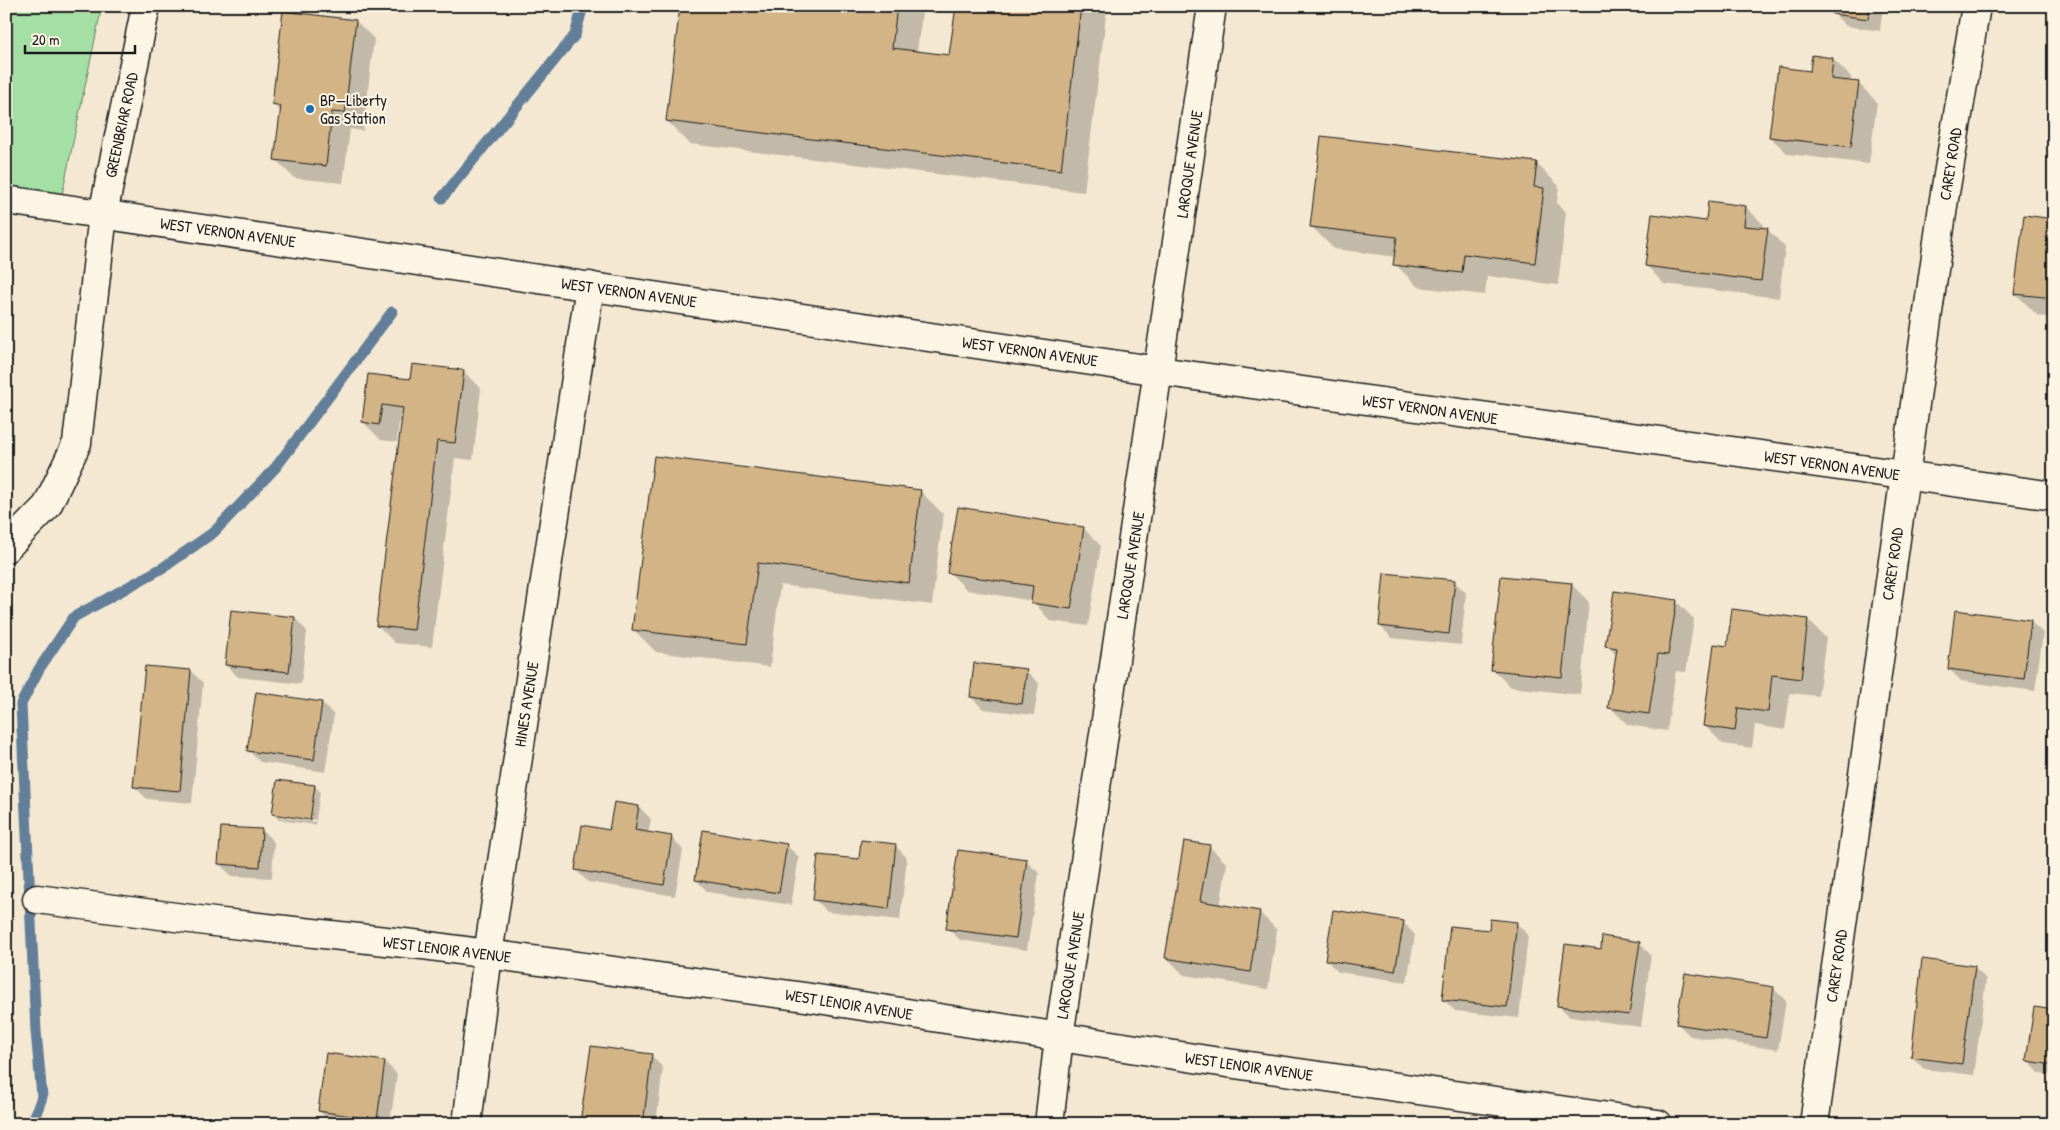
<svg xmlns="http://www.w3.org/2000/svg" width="2060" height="1130" font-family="'Patrick Hand',sans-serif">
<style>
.green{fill:#a4e0a5;stroke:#607e60}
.shadow{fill:#0003;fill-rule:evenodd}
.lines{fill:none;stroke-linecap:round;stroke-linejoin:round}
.stream{stroke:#627e98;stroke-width:11}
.building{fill:#d2b486;stroke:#1c1c1c}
.street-casing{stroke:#1c1c1c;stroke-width:31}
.secondary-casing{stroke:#1c1c1c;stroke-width:31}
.primary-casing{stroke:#1c1c1c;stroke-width:31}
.street{stroke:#fcf5e5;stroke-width:28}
.secondary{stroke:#fcf5e5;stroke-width:28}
.primary{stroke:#fcf5e5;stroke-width:28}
.poi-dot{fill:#1f6fb2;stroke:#fcf5e5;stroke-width:2}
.labels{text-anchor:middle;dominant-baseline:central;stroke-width:4;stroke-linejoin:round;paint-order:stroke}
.poi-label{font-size:16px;fill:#1c1c1c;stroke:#fcf5e5;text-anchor:start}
.street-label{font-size:16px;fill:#1c1c1c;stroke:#fcf5e5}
</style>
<rect width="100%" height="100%" fill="#f4e8d2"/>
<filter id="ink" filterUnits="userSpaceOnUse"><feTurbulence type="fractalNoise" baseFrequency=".02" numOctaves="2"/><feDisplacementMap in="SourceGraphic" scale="10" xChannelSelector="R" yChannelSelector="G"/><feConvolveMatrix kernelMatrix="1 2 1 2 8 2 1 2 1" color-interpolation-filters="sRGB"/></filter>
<g filter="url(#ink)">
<path class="green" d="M6,6H102L57,218L6,210Z"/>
<g class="shadow">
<path d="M681,6H923L917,52L950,57L957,6H1105L1107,8L1084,192L690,144L667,121Z"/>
<path d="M1883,6L1880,31L1846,26L1834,14L1835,7L1831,6Z"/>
<path d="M284,12L356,21L374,39L363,131L350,129L343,183L294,178L276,160L281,112L273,104Z"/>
<path d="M1833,59L1851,77L1850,83L1859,84L1877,102L1869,164L1788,154L1770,137L1811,72Z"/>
<path d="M1536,163L1559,186L1557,203L1566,212L1558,285L1487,276L1485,295L1418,287L1395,264L1396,257L1334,249L1311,226Z"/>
<path d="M1746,207L1764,225L1763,229H1767L1785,247L1779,298L1664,284L1647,266Z"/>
<path d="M2054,220V318L2038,316L2015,293Z"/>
<path d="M463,371L481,389L473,460L455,458L432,647L395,643L377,625L402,422H399L397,442L381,440L363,422L369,375L411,381Z"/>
<path d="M655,457L920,491L943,514L932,605L780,585L770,667L656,652L633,629Z"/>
<path d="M1083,528L1101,546L1088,626L1050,621L1033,601L967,590L949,572Z"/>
<path d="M1454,581L1466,593L1461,645L1392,638L1380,626Z"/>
<path d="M1571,584L1589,602L1580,695L1511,687L1493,670Z"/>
<path d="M1676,601L1694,619L1686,672L1676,671L1667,731L1628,725L1610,707L1617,656L1607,645Z"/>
<path d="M1733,610L1808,620L1826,638L1818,696L1790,693L1785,730L1755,725L1752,748L1723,744L1705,726L1728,647Z"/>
<path d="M295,618L307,631L301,684L238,677L226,665Z"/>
<path d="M2030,621L2043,633L2035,691L1961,681L1949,669Z"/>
<path d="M191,671L203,683L192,803L147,799L135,787Z"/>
<path d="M1026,671L1039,683L1034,715L983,709L971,697Z"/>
<path d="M322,703L334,715L325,772L260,762L248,750Z"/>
<path d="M315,786L320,792L315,825L279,820L273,814ZM278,814L316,820V822L278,817Z"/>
<path d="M639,807L651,819L648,834L671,837L683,850L675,896L588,882L576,870L610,831Z"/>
<path d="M262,830L274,842L272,878L232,876L219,864Z"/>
<path d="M786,845L799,857L791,905L708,892L696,880Z"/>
<path d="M895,845L907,858L900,920L827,912L815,900L860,860Z"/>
<path d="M1209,846L1227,864L1220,906L1259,912L1277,930L1268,989L1184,975L1166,957Z"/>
<path d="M1026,861L1039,873L1027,950L960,940L948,928Z"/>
<path d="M1403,922L1415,935L1407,982L1338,972L1326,960Z"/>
<path d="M1516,923L1528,935L1519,1018L1455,1011L1443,999L1490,931Z"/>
<path d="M1639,943L1651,955L1641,1027L1570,1017L1558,1005L1602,950Z"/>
<path d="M1974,967L1986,979L1974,1075L1924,1069L1912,1057Z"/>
<path d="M1774,989L1786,1001L1778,1050L1690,1036L1677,1023Z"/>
<path d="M2054,1012V1075L2039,1073L2027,1060Z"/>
<path d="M651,1055L663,1068L656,1124L582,1123Z"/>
<path d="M385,1062L397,1074L390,1124L332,1123L319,1111Z"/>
</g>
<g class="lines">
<g class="stream">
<path d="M442,198L575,35L583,6"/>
<path d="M32,1124L42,1097L36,1031L21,704L39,669L74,617L164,567L214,532L276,467L392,312"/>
</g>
</g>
<g class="building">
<path d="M680,6H897L892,48L949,55L956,6H1081L1061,170L666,121Z"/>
<path d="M1834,6H1870L1868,19L1832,14Z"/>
<path d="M283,11L356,20L345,113L332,112L326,166L274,160L281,106L272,104Z"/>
<path d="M1812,55L1833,58L1831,79L1859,82L1851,147L1769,137L1778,67L1810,71Z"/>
<path d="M1321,136L1537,162L1534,187L1544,188L1535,263L1464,254L1462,273L1393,265L1397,237L1310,227Z"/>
<path d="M1708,201L1746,206L1744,226L1768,228L1761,281L1645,266L1652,214L1706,221Z"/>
<path d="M2024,215L2054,219V298L2014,294Z"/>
<path d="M412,364L464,370L455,443L437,441L414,630L376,626L403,408L382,405L379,425L362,422L368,374L410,379Z"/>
<path d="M654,456L921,490L909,583L758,563L747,644L632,630Z"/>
<path d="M958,507L1084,527L1071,609L1031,603L1033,586L947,573Z"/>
<path d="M1384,573L1455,580L1449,634L1379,626Z"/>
<path d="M1501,576L1572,583L1562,677L1491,670Z"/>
<path d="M1614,591L1677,600L1668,655L1658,654L1649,714L1608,708L1617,648L1605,646Z"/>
<path d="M1732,609L1808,619L1801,679L1772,675L1768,712L1738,708L1735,731L1703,726L1714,644L1727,646Z"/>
<path d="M231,610L295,617L289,672L225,665Z"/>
<path d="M1955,610L2031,620L2024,679L1948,669Z"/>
<path d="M974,663L1027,669L1022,704L970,697Z"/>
<path d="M145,666L191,670L180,791L133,787Z"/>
<path d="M256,692L322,702L314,760L247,751Z"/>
<path d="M277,780L315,785L310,820L272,814Z"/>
<path d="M614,802L639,806L635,830L672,836L664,885L575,870L582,825L609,830Z"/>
<path d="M221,827L262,829L260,867L218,864Z"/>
<path d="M703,830L787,844L779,893L695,880Z"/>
<path d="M861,840L896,844L889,909L813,900L818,855L859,859Z"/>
<path d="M1184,841L1210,845L1200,901L1260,911L1250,972L1165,958Z"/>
<path d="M958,850L1027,859L1016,938L946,929Z"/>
<path d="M1333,910L1404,921L1395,971L1325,960Z"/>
<path d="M1490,919L1517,922L1507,1007L1442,1000L1450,926L1489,930Z"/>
<path d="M1602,936L1640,942L1629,1015L1557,1006L1565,944L1601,949Z"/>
<path d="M1922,959L1975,966L1962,1064L1911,1057Z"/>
<path d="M1685,973L1774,987L1766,1038L1676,1024Z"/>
<path d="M2034,1007L2054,1010V1065L2026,1061Z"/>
<path d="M591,1046L652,1054L643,1124L580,1123Z"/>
<path d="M326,1053L385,1061L377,1120L318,1111Z"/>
</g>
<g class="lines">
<g class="street-casing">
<g id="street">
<path d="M6,548L47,506L77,443L103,214L146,6"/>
<path d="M37,899L214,922L422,945L805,997L1213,1061L1658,1124"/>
<path d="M467,1124L488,954L590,286"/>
<path d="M1049,1124L1059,1037L1212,6"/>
<path d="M1814,1124L1905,475"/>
</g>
</g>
<g class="secondary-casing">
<path id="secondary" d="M1905,475L1944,199L1976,6"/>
</g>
<g class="primary-casing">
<path id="primary" d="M6,200L1159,371L2054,496"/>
</g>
<use href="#street" class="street"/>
<use href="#secondary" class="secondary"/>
<use href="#primary" class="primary"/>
</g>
</g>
<circle class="poi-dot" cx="310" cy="109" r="5"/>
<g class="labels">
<g class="poi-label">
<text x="320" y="100">BP—Liberty<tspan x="320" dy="18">Gas Station</tspan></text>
</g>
<g class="street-label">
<text transform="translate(121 125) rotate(-78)">GREENBRIAR ROAD</text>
<text transform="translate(1189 164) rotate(-82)">LAROQUE AVENUE</text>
<text transform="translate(1950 164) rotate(-81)">CAREY ROAD</text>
<text transform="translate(228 232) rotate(8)">WEST VERNON AVENUE</text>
<text transform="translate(629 292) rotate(8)">WEST VERNON AVENUE</text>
<text transform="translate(1030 351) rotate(8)">WEST VERNON AVENUE</text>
<text transform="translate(1430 409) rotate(8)">WEST VERNON AVENUE</text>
<text transform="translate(1832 465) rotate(8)">WEST VERNON AVENUE</text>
<text transform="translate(1892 564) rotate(-82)">CAREY ROAD</text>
<text transform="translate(1130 565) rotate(-81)">LAROQUE AVENUE</text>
<text transform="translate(526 704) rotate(-81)">HINES AVENUE</text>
<text transform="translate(447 949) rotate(7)">WEST LENOIR AVENUE</text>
<text transform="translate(1070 965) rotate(-81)">LAROQUE AVENUE</text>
<text transform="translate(1836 966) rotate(-82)">CAREY ROAD</text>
<text transform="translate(849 1004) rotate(9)">WEST LENOIR AVENUE</text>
<text transform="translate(1249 1066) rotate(8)">WEST LENOIR AVENUE</text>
</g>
</g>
<rect width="2060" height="1130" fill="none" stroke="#fcf5e5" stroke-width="25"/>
<rect x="12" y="12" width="2035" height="1105" fill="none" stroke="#1c1c1c" stroke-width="2" filter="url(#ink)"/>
<path d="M25 45v8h110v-8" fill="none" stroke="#1c1c1c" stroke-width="2.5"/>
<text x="32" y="45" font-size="15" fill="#1c1c1c" stroke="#fcf5e5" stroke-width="4" paint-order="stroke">20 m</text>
</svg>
